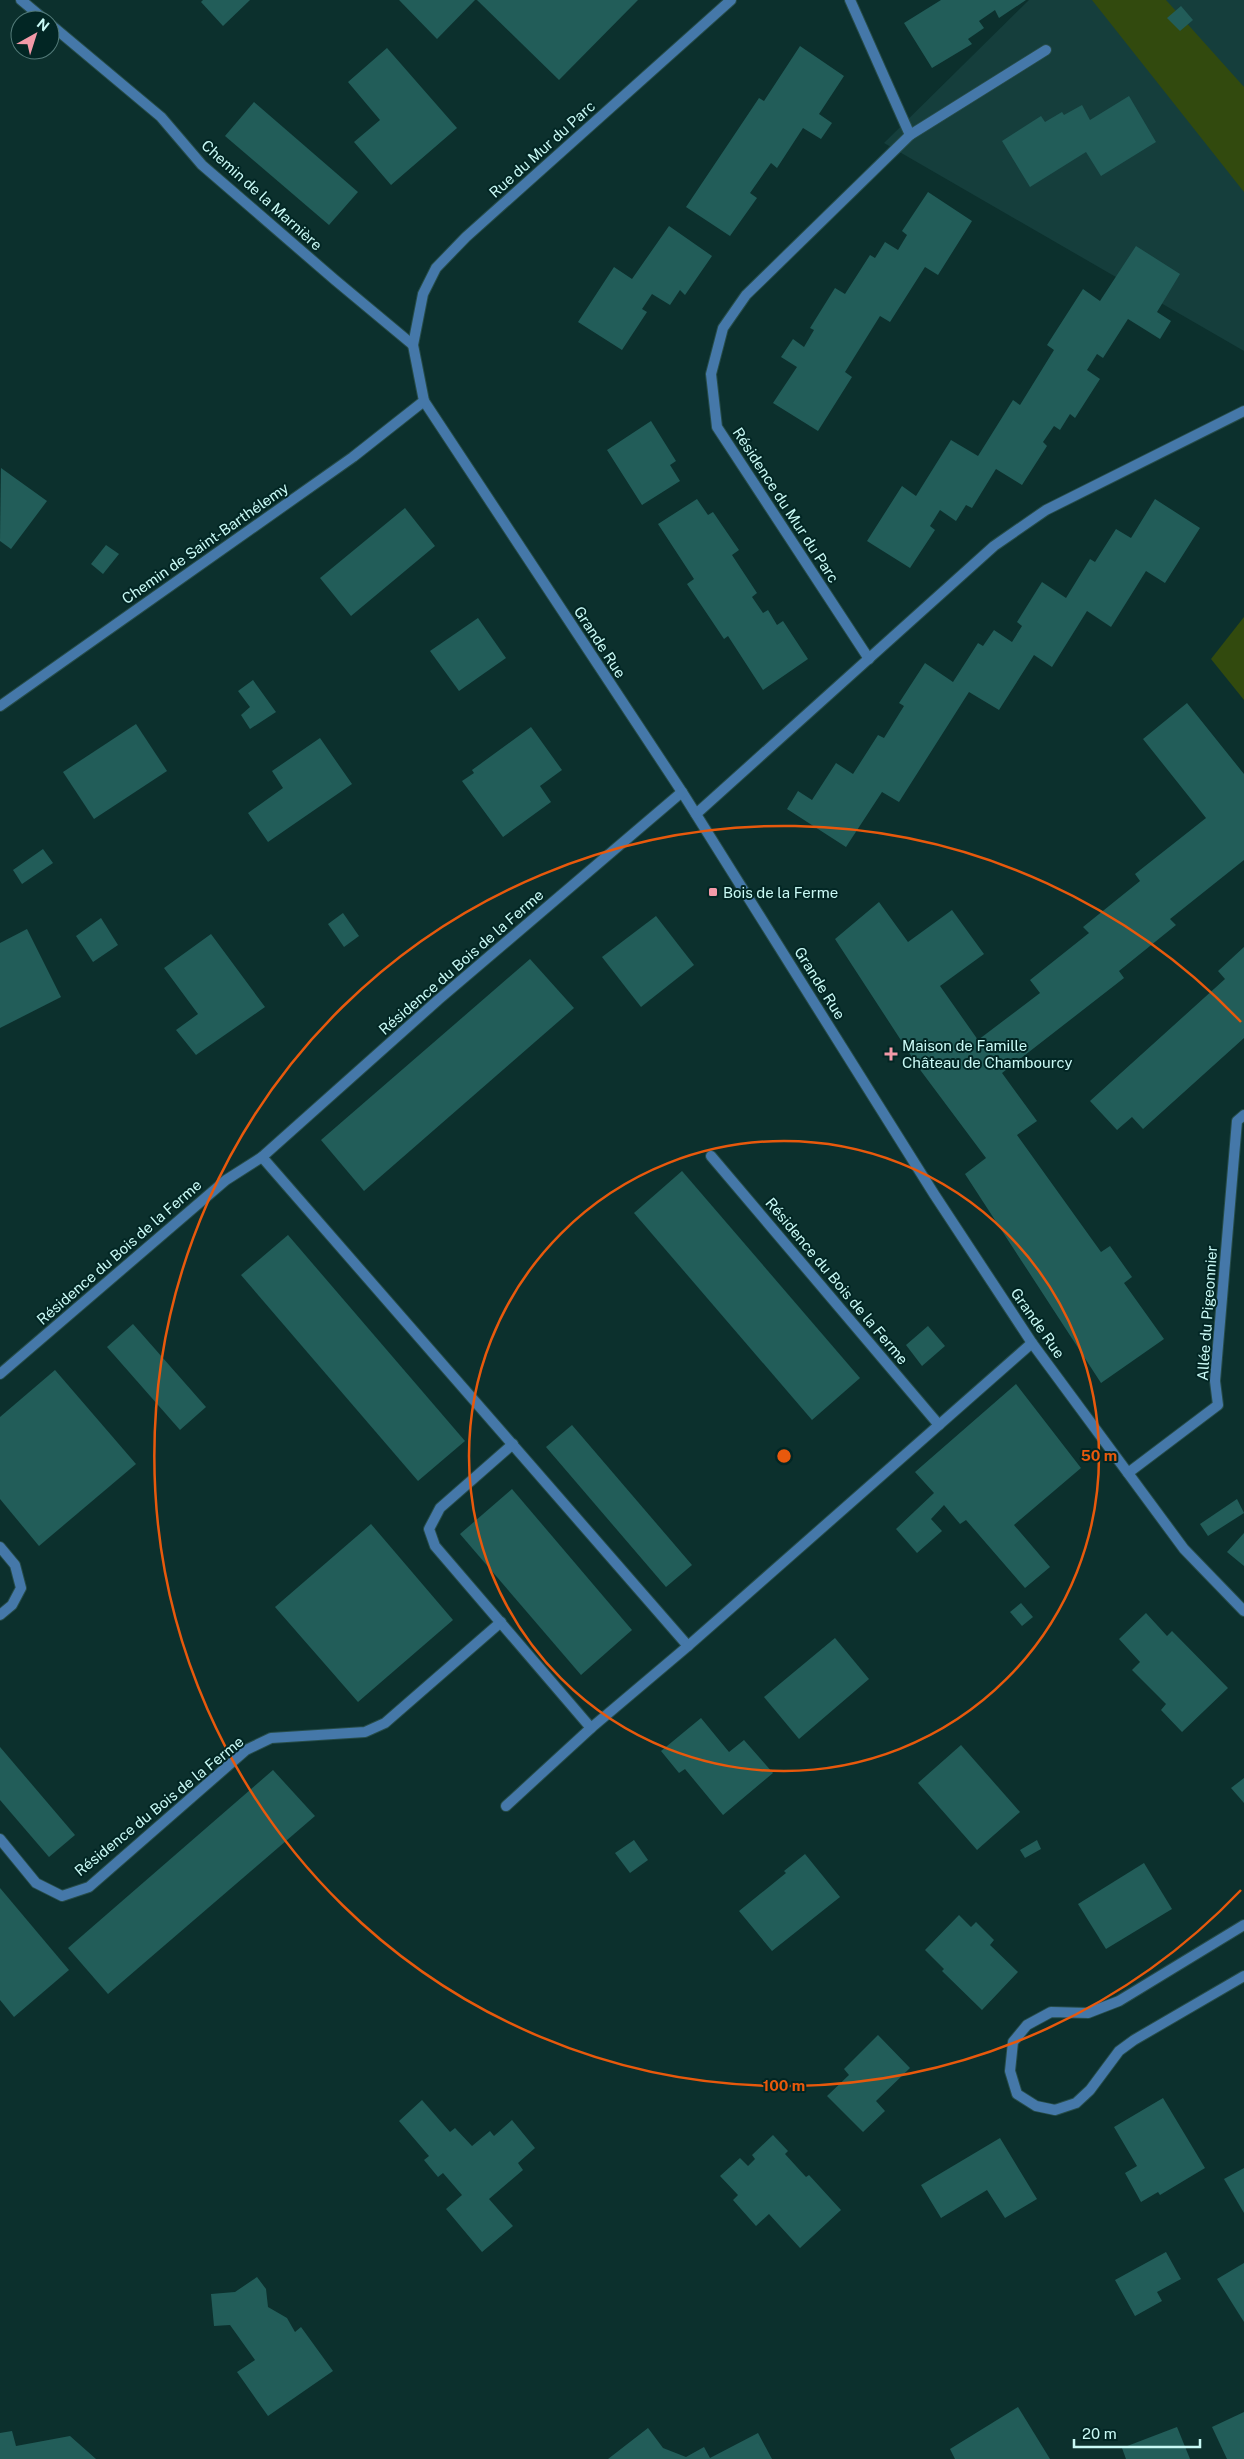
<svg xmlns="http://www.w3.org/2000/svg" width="1244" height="2459" font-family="'Public Sans',sans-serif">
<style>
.built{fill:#153e3c}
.green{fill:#324a0e}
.building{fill:#225d59}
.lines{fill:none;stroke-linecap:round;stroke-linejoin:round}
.service-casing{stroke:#264c49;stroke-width:12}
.minor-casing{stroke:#264c49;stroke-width:12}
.tertiary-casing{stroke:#264c49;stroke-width:12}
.service{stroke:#4578a9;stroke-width:10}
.minor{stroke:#4578a9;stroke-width:10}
.tertiary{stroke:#4578a9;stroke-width:10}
.ring{fill:none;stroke:#e8590c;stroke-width:2.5}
.poi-dot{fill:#f39aa8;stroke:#022624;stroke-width:2}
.labels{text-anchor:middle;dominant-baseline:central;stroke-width:4;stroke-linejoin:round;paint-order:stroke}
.street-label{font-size:15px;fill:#c9f9f5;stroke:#022624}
.poi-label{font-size:15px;fill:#c9f9f5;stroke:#022624;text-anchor:start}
.centre{fill:#e8590c;stroke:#022624;stroke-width:2.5}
.ring-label{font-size:15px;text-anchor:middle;font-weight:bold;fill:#e8590c;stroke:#022624;stroke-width:4;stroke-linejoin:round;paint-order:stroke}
</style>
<rect width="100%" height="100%" fill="#0c302d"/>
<path class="built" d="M1029,0H1244V351L884,143Z"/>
<g class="green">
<path d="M1092,0H1166L1244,87V192Z"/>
<path d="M1244,617V700L1211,659Z"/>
</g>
<g class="building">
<path d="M203,0H250L223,26L201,2Z"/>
<path d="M399,0H475L437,39Z"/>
<path d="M477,0H638L559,80Z"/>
<path d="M941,0H1026L999,18L995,10L979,21L984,28L968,39L972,44L932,68L904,23Z"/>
<path d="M1181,6L1193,20L1180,31L1167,18Z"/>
<path d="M800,46L844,76L819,114L832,123L821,139L803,128L777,168L771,163L750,193L757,198L730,236L686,207L759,98L764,101Z"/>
<path d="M387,48L457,128L391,185L354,142L380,120L348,82Z"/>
<path d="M1129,96L1156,142L1101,176L1086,152L1030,187L1002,141L1041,116L1045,122L1062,112L1064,115L1082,105L1090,120Z"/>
<path d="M254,102L358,192L329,225L225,136Z"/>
<path d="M928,192L972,221L938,275L925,267L890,322L880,316L845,372L852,377L818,431L773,403L797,367L781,357L793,339L804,347L814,330L810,328L835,288L845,294L870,255L875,258L885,242L898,250L907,235L902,231Z"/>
<path d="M669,226L712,256L685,295L680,290L670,305L652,294L642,309L647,312L622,350L578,322L614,267L632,279Z"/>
<path d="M1136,246L1180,274L1157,312L1171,321L1160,339L1128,319L1103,358L1097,354L1087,370L1100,379L1075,418L1070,414L1060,430L1054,426L1043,442L1047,446L1022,485L996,469L972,508L966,505L956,521L940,510L930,526L935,530L910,568L867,541L902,486L916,496L951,440L978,456L1013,400L1020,405L1054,350L1047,345L1083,289L1100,301Z"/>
<path d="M651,421L676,461L670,465L680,481L642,505L607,450Z"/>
<path d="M1,468L47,501L11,549L0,541Z"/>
<path d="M697,499L708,515L713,512L739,550L732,555L757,593L752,597L763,613L768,610L777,625L783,621L808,659L763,690L728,636L724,639L687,584L694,579L658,524Z"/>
<path d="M1155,499L1200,528L1165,583L1146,571L1111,627L1087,611L1052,667L1034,655L999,710L969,692L899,802L882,792L846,847L787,809L798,791L812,800L836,763L853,774L878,735L884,738L904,706L899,703L925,663L953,682L978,643L983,646L994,630L1012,642L1022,626L1017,622L1042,582L1066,598L1090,559L1095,562L1116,529L1131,538Z"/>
<path d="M405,508L435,546L351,616L320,578Z"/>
<path d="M106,545L119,554L103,574L91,564Z"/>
<path d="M478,618L506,658L459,691L430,651Z"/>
<path d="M253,680L276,712L250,729L241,715L250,707L238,691Z"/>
<path d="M1187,703L1244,774V860L1170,919L1176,925L1119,971L1124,978L1002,1073L1037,1121L1017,1135L1101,1252L1110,1246L1132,1277L1124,1283L1164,1339L1101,1383L965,1174L986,1158L921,1071L835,939L879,902L908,942L952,910L984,954L940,986L978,1040L1040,993L1030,980L1089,933L1083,927L1140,881L1135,874L1206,818L1143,739Z"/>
<path d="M136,724L167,771L94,819L63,772Z"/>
<path d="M531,727L562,770L540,786L551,802L503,837L462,781L474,773L472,770Z"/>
<path d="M320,738L352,784L268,842L248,813L283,788L272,771Z"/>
<path d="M43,849L53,863L22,884L13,870Z"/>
<path d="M343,913L359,936L344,947L328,924Z"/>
<path d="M656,916L694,965L641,1007L602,957Z"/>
<path d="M101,918L118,945L93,962L76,936Z"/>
<path d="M27,929L61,997L0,1028V943Z"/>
<path d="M211,934L265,1007L196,1055L176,1030L198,1014L164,968Z"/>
<path d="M1244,947V1038L1143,1129L1132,1117L1117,1130L1090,1101L1225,979L1218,971Z"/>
<path d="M530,959L574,1008L364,1191L321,1140Z"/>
<path d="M682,1171L860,1378L812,1420L634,1213Z"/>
<path d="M288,1235L465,1441L418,1481L241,1275Z"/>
<path d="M133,1324L206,1407L180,1430L107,1347Z"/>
<path d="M928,1326L945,1346L922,1366L906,1345Z"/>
<path d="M55,1370L136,1464L39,1546L0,1499V1417Z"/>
<path d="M1016,1384L1081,1468L1014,1525L1050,1567L1025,1588L966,1520L960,1524L944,1505L931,1519L942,1531L917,1553L896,1529L934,1493L915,1472Z"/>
<path d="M572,1425L692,1565L666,1587L546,1447Z"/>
<path d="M512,1489L632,1630L581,1675L460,1534Z"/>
<path d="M1237,1499L1244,1513L1208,1536L1200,1524Z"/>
<path d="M371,1524L453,1620L358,1702L275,1607Z"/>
<path d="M1244,1533V1566L1227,1552Z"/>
<path d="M1021,1603L1033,1617L1022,1626L1010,1612Z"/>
<path d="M1146,1613L1167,1636L1172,1631L1228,1688L1182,1732L1161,1710L1166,1704L1132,1670L1140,1662L1119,1639Z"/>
<path d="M835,1638L869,1679L799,1739L764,1697Z"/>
<path d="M701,1718L729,1752L744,1740L773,1773L723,1815L685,1769L679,1773L661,1751Z"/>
<path d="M961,1745L1020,1812L977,1850L918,1783Z"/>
<path d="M0,1747L75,1835L49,1857L0,1800Z"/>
<path d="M273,1770L315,1816L108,1994L68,1948Z"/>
<path d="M1244,1778V1803L1231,1788Z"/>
<path d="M634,1840L648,1860L630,1873L615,1853Z"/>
<path d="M1037,1840L1041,1849L1025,1858L1020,1850Z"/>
<path d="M805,1854L840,1897L772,1951L739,1911L786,1873L784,1871Z"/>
<path d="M1144,1863L1172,1909L1106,1949L1078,1904Z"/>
<path d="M0,1888L69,1970L14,2017L0,2000Z"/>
<path d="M959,1915L971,1927L976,1922L994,1940L990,1945L1018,1972L982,2010L942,1971L944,1969L925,1950Z"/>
<path d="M878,2035L910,2068L876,2101L885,2111L863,2132L827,2096L849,2075L844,2069Z"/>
<path d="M1163,2098L1205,2168L1160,2195L1158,2192L1141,2202L1125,2173L1137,2166L1114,2127Z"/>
<path d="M422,2100L450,2132L455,2128L472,2146L490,2131L494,2136L512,2120L535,2148L518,2163L523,2170L489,2199L513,2226L482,2252L446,2209L462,2195L443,2173L438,2177L424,2160L429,2156L399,2121Z"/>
<path d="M773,2135L788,2151L785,2154L806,2177L809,2175L841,2210L800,2248L769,2214L756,2226L733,2200L738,2195L720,2176L740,2158L748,2166L755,2159L752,2155Z"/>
<path d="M1000,2138L1037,2199L1005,2218L987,2190L941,2218L921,2185Z"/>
<path d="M1244,2168V2213L1224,2179Z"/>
<path d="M1166,2252L1181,2279L1157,2292L1162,2301L1135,2316L1115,2280Z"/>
<path d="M1244,2263V2322L1217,2279Z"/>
<path d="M257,2277L266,2289L268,2307L287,2318L295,2332L301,2327L333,2371L268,2416L237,2372L255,2360L230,2325L214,2326L211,2294L235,2292Z"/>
<path d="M1018,2407L1050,2459H955L950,2449Z"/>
<path d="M1244,2412V2459H1227L1212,2427Z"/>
<path d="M1177,2427L1190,2459H1126L1122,2448Z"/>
<path d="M648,2428L663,2448L686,2457L704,2447L710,2458L758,2433L772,2459H608Z"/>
<path d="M12,2431L16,2446L70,2436L96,2459H0V2433Z"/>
</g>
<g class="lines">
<g class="service-casing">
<g id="service">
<path d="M1128,1473L1218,1405L1215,1381L1237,1121L1244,1115"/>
<path d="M506,1806L591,1728"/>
</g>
</g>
<g class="minor-casing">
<g id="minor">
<path d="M21,0L45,20"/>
<path d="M850,0L910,135"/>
<path d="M50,24L161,117L202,165L335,280L413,345"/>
<path d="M424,401L682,792L934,1194L1032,1343L1184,1549L1244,1611"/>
<path d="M869,659L717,427L711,374L723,328L746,295L910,135L1046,50"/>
<path d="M696,814L994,546L1046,510L1244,411"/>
<path d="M711,1156L939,1425"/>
<path d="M262,1157L688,1646"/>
<path d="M0,1374L226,1180L262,1157L438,1000L682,792"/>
<path d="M513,1444L440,1508L429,1529L435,1546L591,1728L688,1646L1032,1343"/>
<path d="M0,1547L15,1565L21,1588L12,1605L0,1615"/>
<path d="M0,1839L36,1883L62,1896L89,1887L246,1750L271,1738L365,1732L385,1723L501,1622"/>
<path d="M1244,1925L1119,2001L1088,2013L1051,2012L1027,2025L1013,2042L1010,2071L1017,2094L1036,2106L1055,2110L1076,2103L1090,2090L1119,2051L1134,2040L1244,1976"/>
</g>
</g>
<g class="tertiary-casing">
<path id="tertiary" d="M0,706L353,457L424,401L413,345L423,294L436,268L466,237L731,0"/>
</g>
<use href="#service" class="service"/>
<use href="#minor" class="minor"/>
<use href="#tertiary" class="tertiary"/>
</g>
<g class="ring">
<circle cx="784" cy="1456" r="315"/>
<path d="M1241 1890A630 630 0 1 1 1241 1022"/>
</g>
<g class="poi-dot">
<rect x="708" y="887" width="10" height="10" rx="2.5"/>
<path d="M888.5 1046.5h5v5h5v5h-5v5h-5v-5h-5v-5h5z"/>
</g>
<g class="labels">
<g class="street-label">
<text transform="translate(542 149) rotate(-42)">Rue du Mur du Parc</text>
<text transform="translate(262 195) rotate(42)">Chemin de la Marnière</text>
<text transform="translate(786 505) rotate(57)">Résidence du Mur du Parc</text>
<text transform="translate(205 543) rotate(-35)">Chemin de Saint-Barthélemy</text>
<text transform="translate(600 642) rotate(57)">Grande Rue</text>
<text transform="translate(461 962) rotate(-41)">Résidence du Bois de la Ferme</text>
<text transform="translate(820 983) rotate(58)">Grande Rue</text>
<text transform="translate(119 1252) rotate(-41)">Résidence du Bois de la Ferme</text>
<text transform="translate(837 1281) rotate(50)">Résidence du Bois de la Ferme</text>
<text transform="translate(1207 1313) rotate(-86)">Allée du Pigeonnier</text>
<text transform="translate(1038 1323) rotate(55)">Grande Rue</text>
<text transform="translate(159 1806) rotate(-39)">Résidence du Bois de la Ferme</text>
</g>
<g class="poi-label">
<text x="723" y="892">Bois de la Ferme</text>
<text x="902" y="1045">Maison de Famille<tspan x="902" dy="17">Château de Chambourcy</tspan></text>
</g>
</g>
<circle cx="784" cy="1456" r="8" class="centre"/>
<g class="ring-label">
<text x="1099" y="1461">50 m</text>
<text x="784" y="2091">100 m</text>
</g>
<g transform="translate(35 35) rotate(39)"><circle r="24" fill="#022624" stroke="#527a78"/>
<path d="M0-4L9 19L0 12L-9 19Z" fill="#f39aa8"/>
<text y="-8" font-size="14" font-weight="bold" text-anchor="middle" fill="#c9f9f5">N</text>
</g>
<path d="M1074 2439v8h126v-8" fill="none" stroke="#c9f9f5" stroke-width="2.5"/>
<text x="1082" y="2439" font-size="15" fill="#c9f9f5" stroke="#022624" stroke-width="4" paint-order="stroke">20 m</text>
</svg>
